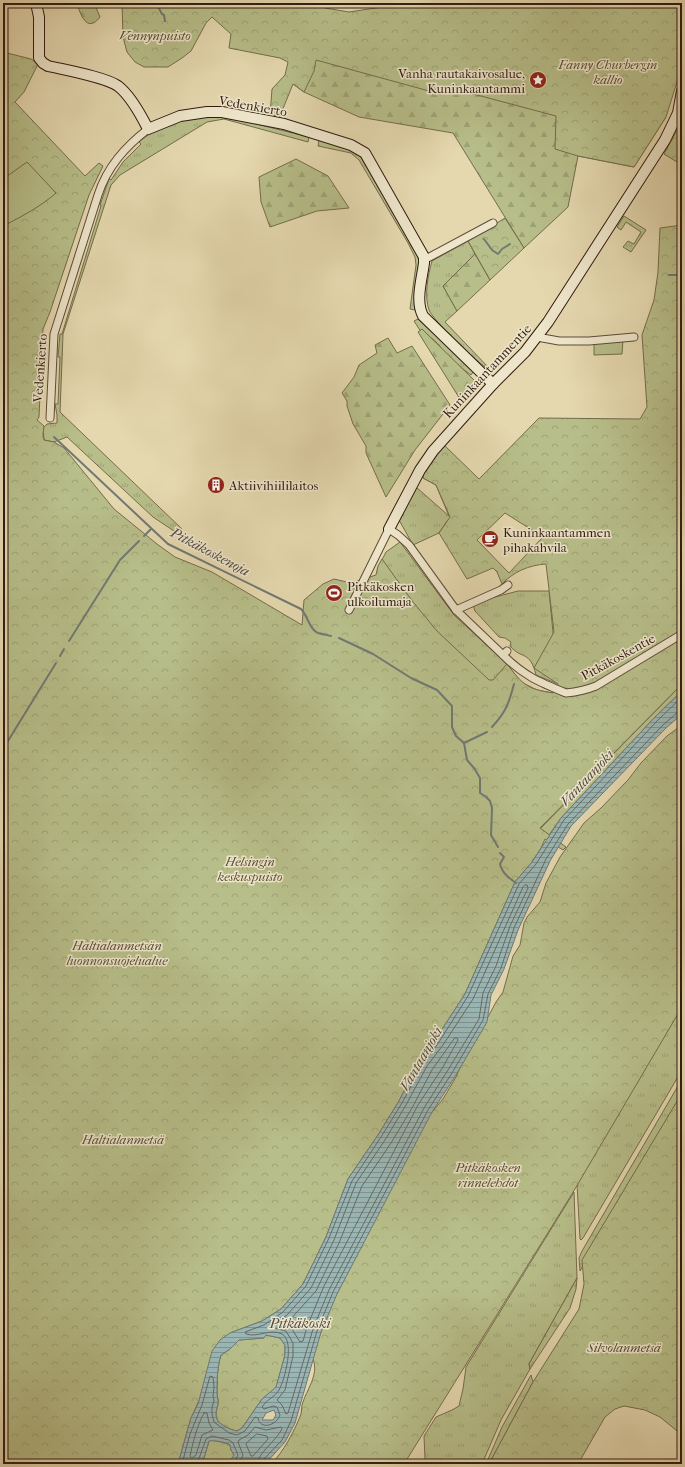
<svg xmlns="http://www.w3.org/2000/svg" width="685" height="1467" font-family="'IM FELL French Canon',serif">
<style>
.grass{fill:url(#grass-tufts);stroke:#746c4d}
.forest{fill:url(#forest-firs);stroke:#746c4d}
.park{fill:url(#park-crowns);stroke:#746c4d;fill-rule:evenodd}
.garden{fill:#b7be89;stroke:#746c4d}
.water{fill:url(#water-rules);stroke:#707974;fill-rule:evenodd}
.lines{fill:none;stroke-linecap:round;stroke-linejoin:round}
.shore{stroke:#666964;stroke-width:1}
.stream{stroke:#707974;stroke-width:2}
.street-casing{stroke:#5e4a38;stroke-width:9}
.secondary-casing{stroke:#311b11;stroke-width:12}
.street{stroke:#eee6cb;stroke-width:7}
.secondary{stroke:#eee6cb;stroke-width:10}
.labels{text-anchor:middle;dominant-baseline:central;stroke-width:3;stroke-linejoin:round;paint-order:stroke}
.park-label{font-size:13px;font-style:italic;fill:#594c35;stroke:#eee6cb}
.poi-label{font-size:13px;fill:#311b11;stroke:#eee6cb;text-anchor:start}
.street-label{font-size:13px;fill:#311b11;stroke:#eee6cb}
.water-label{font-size:14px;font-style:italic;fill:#504a43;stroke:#eee6cb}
</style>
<defs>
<pattern id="grass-tufts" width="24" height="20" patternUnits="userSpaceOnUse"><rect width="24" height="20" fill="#b7be89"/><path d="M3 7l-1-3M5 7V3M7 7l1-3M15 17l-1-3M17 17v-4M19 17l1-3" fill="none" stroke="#9ea375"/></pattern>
<pattern id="forest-firs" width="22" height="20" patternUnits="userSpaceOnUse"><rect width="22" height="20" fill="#b7be89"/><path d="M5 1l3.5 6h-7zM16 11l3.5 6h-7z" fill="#9ea375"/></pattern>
<pattern id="park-crowns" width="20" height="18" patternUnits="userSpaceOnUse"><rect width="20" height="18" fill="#b7be89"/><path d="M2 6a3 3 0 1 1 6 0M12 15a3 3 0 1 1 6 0" fill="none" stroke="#9ea375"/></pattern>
<pattern id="water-rules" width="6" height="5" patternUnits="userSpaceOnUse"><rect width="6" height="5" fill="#9ab7b6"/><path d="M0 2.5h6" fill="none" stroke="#7e9493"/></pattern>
</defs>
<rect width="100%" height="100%" fill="#e5d8af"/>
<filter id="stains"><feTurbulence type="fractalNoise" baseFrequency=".005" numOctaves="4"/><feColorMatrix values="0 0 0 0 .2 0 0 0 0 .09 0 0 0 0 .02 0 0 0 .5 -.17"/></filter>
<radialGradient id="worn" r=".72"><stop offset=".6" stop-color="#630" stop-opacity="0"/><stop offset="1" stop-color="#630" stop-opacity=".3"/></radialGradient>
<g class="grass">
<path d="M208,116L228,117L309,137L308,142L224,119L207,122L120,175L111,185L63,334L60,412L182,529L174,531L153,517L67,437L54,442L44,440L43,428L47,424L57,423V415L55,404H58L60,357H58L60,334H62L101,206L100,205L109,179L111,180L123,162L141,144L139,142C160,124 182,120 208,116Z"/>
<path d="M319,140L348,148L360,156L418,256L419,264L415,310L410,309L416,265L415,257L408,243L359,160L351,153L318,146Z"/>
<path d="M624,216L646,230L631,252L623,247L628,241L634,244L641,232L626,222L621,230L617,227Z"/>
<path d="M468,241L475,254L443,286L457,311L445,322L489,368L488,369C480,365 431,318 429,310C424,296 428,275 432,261Z"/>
<path d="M418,319L474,371L471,375C463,369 455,363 448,357C440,348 436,337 423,335L414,321Z"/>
<path d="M427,466L454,518L447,521L439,533L413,545L399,520L416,487L449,516L436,485L423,478Z"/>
<path d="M400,542L454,615L507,664L521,682L537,690L553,693L507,730L377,570L386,552Z"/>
<path d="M518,591H549L558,684L536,675C530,650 522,660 510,646L511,642L505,638L499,637L475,611L473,605L476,602Z"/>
<path d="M682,684V691L655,717L561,818L549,835L540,829Z"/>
<path d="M682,1001V1070L583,1238L581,1240L580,1239L577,1184Z"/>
<path d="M682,1079V1096L580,1271L579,1258L582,1251Z"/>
<path d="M574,1192L577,1278L529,1364L530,1369L501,1420L482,1464H421L425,1459L424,1436L436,1417L452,1410L459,1406L463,1389L466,1367Z"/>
<path d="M531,1375L533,1382L489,1464H486L502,1427Z"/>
</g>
<g class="forest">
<path d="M77,3H94L100,17C87,34 80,14 77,3Z"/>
<path d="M306,42L666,117L634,167L578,156L568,207L524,248L453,133L359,117L304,92L293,84Z"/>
<path d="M296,159L328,176L349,208L317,211L270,227L261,202L259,177Z"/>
<path d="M475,254L490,280L457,311L443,286Z"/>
<path d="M422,329L475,381L460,399L418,332Z"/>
<path d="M388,338L397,353L412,346L450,405L415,450L386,497L366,453V446L353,424L347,406V401L342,393L354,377L359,365L377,353L375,345Z"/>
<path d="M577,1278L576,1289L570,1308L530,1369L529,1364Z"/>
</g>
<g class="park">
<path d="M122,3H298L309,6L310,3H326L325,8L349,12L389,6L401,3H682V40L677,82L666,117L634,167L578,156L555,149L556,116L451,88L440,94L316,60L314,71L304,92L293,84L280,116L270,115L272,89L285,75L288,62L280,58L229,48L231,34L212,17L206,23L191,51L182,58L168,67H144L135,62L127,52L123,37Z"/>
<path d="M3,52L31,59L38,64L24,92L15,102L85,176L99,163L103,166L89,195L50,312L43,329L39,417L37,420L44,426L43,434L44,440L54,442L64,448L114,509L157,544L175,557L212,572L302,625L304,600L323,584L334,579L351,583L376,575L378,566L382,559L413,602L437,631L489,680H493L507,664C523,685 527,689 553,693L558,684L534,668L554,632L546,564C529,565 513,572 502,584L497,572L493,568L467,579L439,533L450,517L436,485L423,478L424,472L442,443L479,479L539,418L640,419L647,407L642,335L654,300L658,272L660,228L682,225V684L540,828L566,847L563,850L545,839L541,848L532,862L515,882L465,994L435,1040L419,1062L399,1101L378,1135L348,1179L326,1237L303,1284L281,1309L262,1321L230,1333L191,1418L178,1464H3ZM505,513L543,537L509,573L477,540Z"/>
<path d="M682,121V165L664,154Z"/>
<path d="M505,218L524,248L490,280L468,241Z"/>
<path d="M682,725V1007L572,1194L404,1464H271C283,1453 295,1430 301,1414C302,1410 301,1406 303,1402C308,1387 320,1373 312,1357L330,1307L428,1117L443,1099L456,1077L466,1054L482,1028L496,1002L503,992L513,956L520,945L524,923L527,917L540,902L546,883L560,857L584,823L601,808L628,780L641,763L667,736Z"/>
<path d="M682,1093V1435L660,1417L645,1410L624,1406L615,1409L605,1417L578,1464H489L533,1382L579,1309L584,1284L582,1260Z"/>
<path d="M266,1335L280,1338L285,1345V1355L276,1388L262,1399L242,1428L237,1431C231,1430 222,1426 218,1421C213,1414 219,1407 218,1400C218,1398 217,1396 217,1394C217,1381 217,1368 221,1355L230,1349L239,1340L263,1338Z"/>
<path d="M212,1440C218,1442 225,1442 230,1445L231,1450L235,1455L228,1464H200L204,1458L209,1441Z"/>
</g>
<g class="garden">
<path d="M27,162L56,193C41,206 23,216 5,225L3,221V179Z"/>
<path d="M623,340L622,354L594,355V343Z"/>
</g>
<path class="water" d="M682,691V714L666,728L571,826L550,861L518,930L504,969L491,995L487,1022L456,1075L432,1112L337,1294L321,1332L295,1423L285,1442L265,1464H228L234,1455L231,1450L230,1445C226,1442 214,1440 209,1441L204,1458L200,1464H178L191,1418L198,1404L212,1351L220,1340L230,1333L262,1321L281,1309L303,1284L326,1237L348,1179L378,1135L399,1101L419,1062L435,1040L465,994L515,882L532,862L561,818L655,717ZM266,1335L280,1338L285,1345V1355L276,1387L262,1399L242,1428L237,1431C231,1430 222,1426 218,1421C213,1413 219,1407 218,1400C218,1398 217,1396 217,1394C217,1381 217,1368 221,1355L230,1349L239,1340L264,1338ZM274,1410L276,1415L273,1420H262L266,1413Z"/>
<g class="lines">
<g class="shore">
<path d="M525,885H527L528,888L510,926L496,966L483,993L479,1019L448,1070L424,1108L329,1290L313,1329L288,1413L286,1414L282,1405L277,1400L285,1390L293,1356V1343L286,1331L274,1328L273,1325L287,1315L311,1288L334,1240L356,1183L385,1140L406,1105L427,1066L443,1045L473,999L523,887Z"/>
<path d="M455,1038H457L458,1040L443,1067L418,1105L324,1286L307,1327L303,1341L300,1342L292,1329L287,1325V1323L316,1291L339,1243L362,1186L391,1143L412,1108L432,1070Z"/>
<path d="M204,1413H207L209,1423L213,1430L202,1435L196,1455L192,1458L190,1456C193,1442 197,1426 204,1413Z"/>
<path d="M257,1434L267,1436L268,1439L253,1456H251L246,1444Z"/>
<path d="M182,1464L190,1434L202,1405L210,1376L213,1377L214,1387L213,1396L214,1401L212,1407V1414L214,1422L229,1433L237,1435L245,1431L255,1417L258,1418C260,1430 276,1426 280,1415L277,1407L273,1406L264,1409L262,1407C267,1399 275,1397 279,1390C285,1379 295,1341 282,1334C270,1328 258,1338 246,1334L245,1332L264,1325L283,1312L306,1286L329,1238L352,1181L381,1137L402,1103L423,1064L439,1042L468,996L519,884L536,864L564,820L658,720L682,697"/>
<path d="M197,1464L206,1439L212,1436L229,1440L233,1443L238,1455L233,1464"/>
<path d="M239,1464L243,1455L238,1442L239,1440L248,1435L255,1427L266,1430L281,1427L282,1429C276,1441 258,1453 257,1464"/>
<path d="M262,1464L263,1460L282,1440L291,1421L317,1331L333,1292L428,1110L452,1073L483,1020L488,994L501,968L514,928L546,859L568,824L663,725L678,712L682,711"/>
</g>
<g class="stream">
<path d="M156,3L162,14L164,15L165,21"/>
<path d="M484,239L492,250L498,254L502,249L510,244"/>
<path d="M669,275H682"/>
<path d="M54,437L168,544L301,609C308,616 309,629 318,633C322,634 327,635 331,636"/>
<path d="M144,536L151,529"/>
<path d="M339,638L373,654L411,678L437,690L452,706V727L456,736L464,743L467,760L474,768L480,778V793L486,797L490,801L492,808L491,835L498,847"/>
<path d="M69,641L120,560L139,541"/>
<path d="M60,656L64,649"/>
<path d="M492,727C506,712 509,703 514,684"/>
<path d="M464,743L487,732"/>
<path d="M3,749L56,663"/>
<path d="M500,853L504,857L500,864C502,873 509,878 516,883"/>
</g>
<g class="street-casing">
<g id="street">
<path d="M424,260L493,223"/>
<path d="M537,337L559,341H589L634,337"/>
<path d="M50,418L54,334L98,195C107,167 125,147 148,129"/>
<path d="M349,610L389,529L398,535L409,545L456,610L503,655L507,651"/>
<path d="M456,610L501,590L508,585"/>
<path d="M503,655C524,676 539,682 566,693C576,692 586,690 596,686L682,634"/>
</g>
</g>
<g class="secondary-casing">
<g id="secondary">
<path d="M36,3L39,17V58L43,63L48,66C65,70 105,77 118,86C131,96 141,115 148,129L180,116L207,112H222L284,124L351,145L365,153L424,257V263C422,279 415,301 423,316L493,384"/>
<path d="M389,529L420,470L433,451L493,384L525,352L548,322L665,140L678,113L682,91"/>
</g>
</g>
<use href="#street" class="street"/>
<use href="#secondary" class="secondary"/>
</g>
<defs>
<g id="sight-disc" transform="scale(0.9)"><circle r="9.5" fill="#8f2418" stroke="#eee6cb"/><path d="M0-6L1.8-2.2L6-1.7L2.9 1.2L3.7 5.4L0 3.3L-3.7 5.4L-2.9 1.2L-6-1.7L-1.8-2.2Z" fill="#fff"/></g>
<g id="building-disc" transform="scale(0.9)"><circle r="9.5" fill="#8f2418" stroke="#eee6cb"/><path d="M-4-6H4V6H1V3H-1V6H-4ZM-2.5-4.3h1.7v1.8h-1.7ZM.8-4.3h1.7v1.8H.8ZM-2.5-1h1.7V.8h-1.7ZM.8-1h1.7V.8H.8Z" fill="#fff"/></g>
<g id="cafe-disc" transform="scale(0.9)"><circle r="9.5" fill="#8f2418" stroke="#eee6cb"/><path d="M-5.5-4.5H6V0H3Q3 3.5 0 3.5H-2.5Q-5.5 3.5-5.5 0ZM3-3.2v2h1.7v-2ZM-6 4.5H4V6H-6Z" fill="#fff"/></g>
<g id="stadium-disc" transform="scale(0.9)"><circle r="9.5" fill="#8f2418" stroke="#eee6cb"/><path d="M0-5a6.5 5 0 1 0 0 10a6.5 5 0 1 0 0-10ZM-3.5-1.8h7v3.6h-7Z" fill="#fff"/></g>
</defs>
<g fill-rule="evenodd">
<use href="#sight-disc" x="538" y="80"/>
<use href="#building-disc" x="216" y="485"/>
<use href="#cafe-disc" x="490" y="539"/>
<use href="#stadium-disc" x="334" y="593"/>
</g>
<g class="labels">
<g class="park-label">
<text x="155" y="35">Vennynpuisto</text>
<text x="608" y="64">Fanny Churbergin<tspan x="608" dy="15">kallio</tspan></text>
<text x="250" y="861">Helsingin<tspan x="250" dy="15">keskuspuisto</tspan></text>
<text x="117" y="945">Haltialanmetsän<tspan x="117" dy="15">luonnonsuojelualue</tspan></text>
<text x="123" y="1139">Haltialanmetsä</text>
<text x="488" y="1167">Pitkäkosken<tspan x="488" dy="15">rinnelehdot</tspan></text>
<text x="624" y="1347">Silvolanmetsä</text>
</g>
<g class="poi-label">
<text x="525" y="73" text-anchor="end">Vanha rautakaivosalue,<tspan x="525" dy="15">Kuninkaantammi</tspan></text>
<text x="229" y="485">Aktiivihiililaitos</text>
<text x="503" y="532">Kuninkaantammen<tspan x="503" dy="15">pihakahvila</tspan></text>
<text x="347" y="586">Pitkäkosken<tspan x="347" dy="15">ulkoilumaja</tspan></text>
</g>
<g class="street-label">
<text transform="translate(253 106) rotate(10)">Vedenkierto</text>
<text transform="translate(40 368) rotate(-86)">Vedenkierto</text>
<text transform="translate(487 371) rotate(-47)">Kuninkaantammentie</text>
<text transform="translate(618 657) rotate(-29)">Pitkäkoskentie</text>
</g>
<g class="water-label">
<text transform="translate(210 552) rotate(28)">Pitkäkoskenoja</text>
<text transform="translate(587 778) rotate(-47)">Vantaanjoki</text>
<text transform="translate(421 1059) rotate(-60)">Vantaanjoki</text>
<text x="300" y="1323">Pitkäkoski</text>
</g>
</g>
<rect width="685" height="1467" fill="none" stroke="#e5d8af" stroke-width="16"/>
<rect x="4" y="4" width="677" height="1459" fill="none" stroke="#311b11" stroke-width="2"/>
<rect x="8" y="8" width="669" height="1451" fill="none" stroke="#311b11"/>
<rect width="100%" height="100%" filter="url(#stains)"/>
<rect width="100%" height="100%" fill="url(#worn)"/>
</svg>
